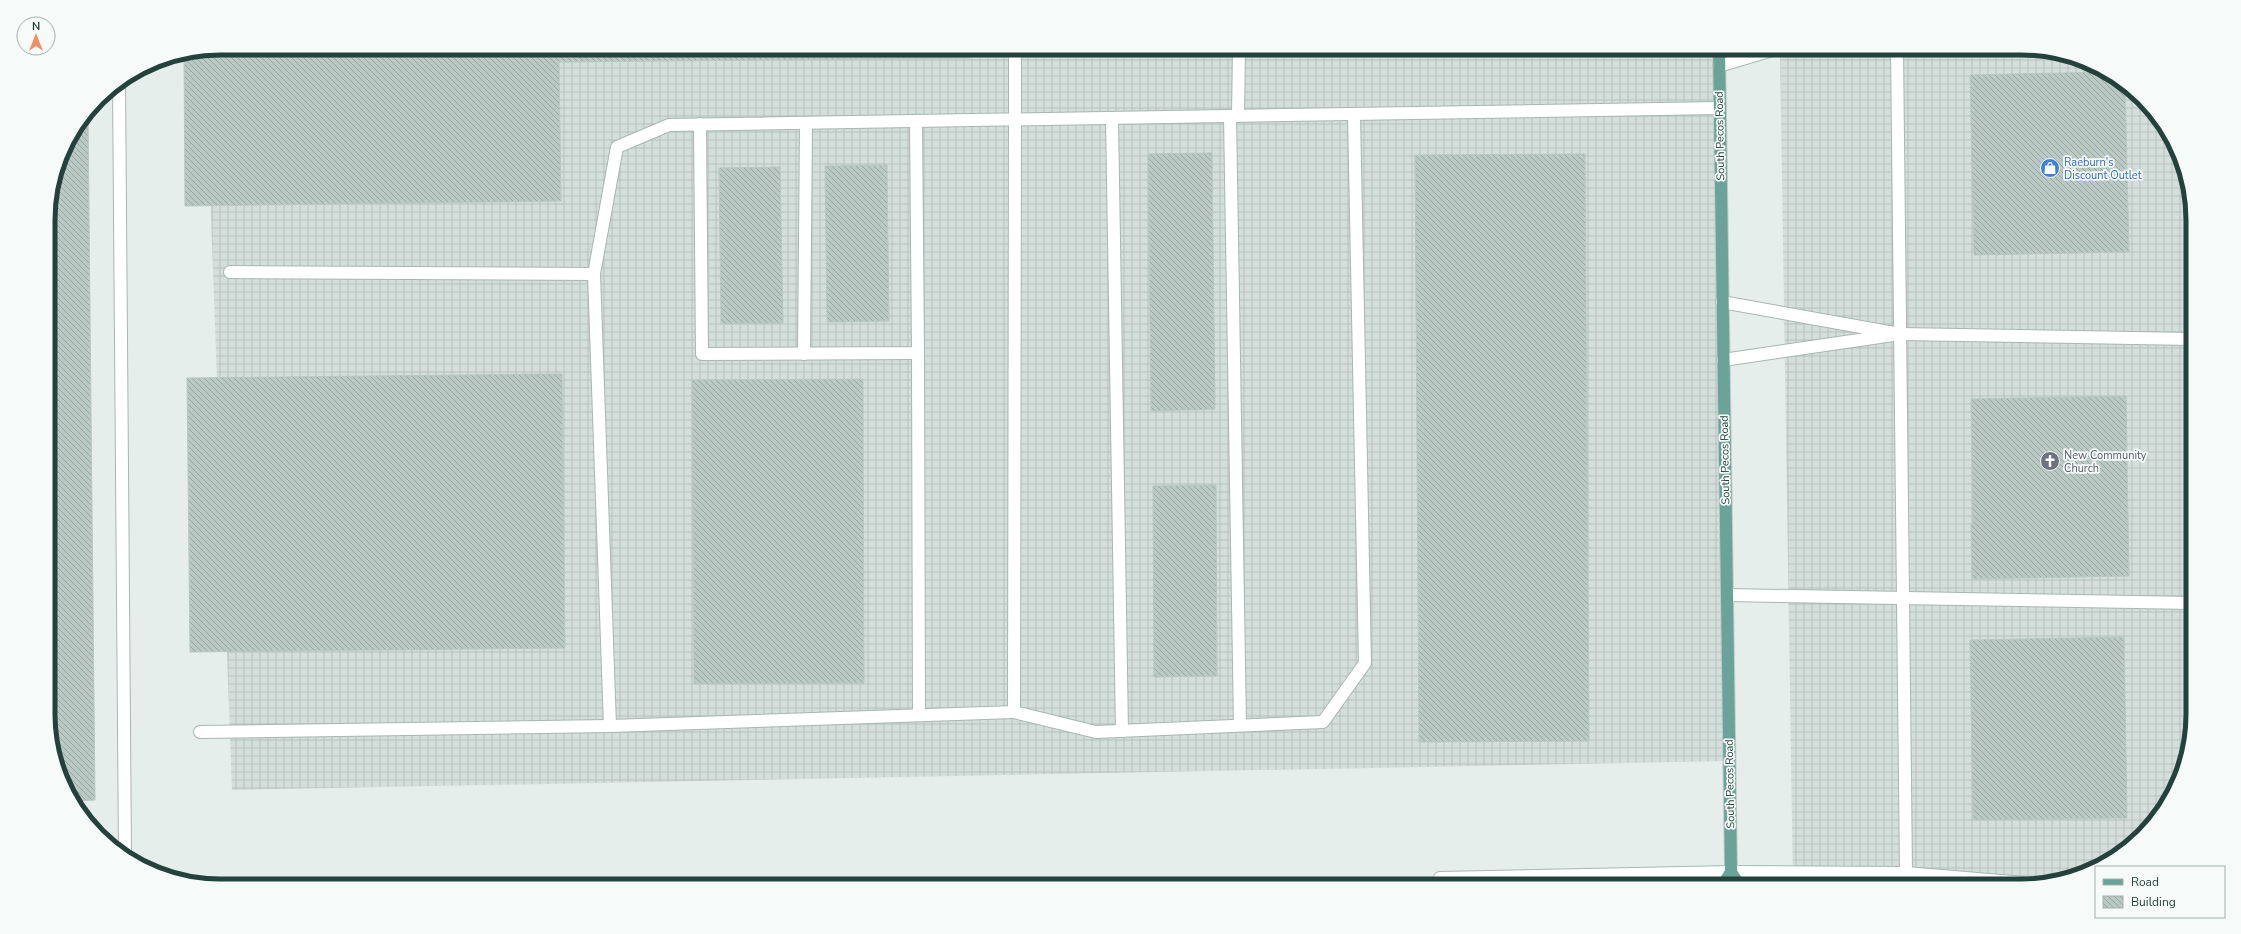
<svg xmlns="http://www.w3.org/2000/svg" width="2241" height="934" font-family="'Nunito Sans',sans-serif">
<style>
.industrial{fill:url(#industrial-grid)}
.building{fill:url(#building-back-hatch);stroke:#b8c8c2}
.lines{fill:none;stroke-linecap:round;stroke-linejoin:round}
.service-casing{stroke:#a8b7b3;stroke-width:14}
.primary-casing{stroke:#c2cac8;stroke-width:14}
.service{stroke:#fff;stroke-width:12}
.primary{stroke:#6ba399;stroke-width:12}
.labels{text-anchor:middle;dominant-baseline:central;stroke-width:3.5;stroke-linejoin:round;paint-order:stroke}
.street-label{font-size:11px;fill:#24413b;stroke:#f6fbf9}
.shop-label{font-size:11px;fill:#366cbe;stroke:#f6fbf9;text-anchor:start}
.worship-label{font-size:11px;fill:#5b616d;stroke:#f6fbf9;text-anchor:start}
.rim{fill:none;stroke:#24413b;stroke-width:5}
</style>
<defs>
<pattern id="industrial-grid" width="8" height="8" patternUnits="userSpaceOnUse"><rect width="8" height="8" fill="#d4deda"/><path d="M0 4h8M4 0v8" fill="none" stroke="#b6c0bc"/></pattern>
<pattern id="building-back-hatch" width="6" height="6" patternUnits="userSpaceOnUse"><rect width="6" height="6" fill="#bbc9c4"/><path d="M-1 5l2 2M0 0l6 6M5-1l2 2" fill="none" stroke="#98a5a0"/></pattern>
</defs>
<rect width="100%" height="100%" fill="#e6eeeb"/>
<g class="industrial">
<path d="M220,48H1719L1729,761L232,790L205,51Z"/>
<path d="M1780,48H2021L2077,57L2117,77L2157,115L2180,154L2191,197L2193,714L2184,770L2158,819L2126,851L2077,877L2032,886H1793Z"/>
</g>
<g class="building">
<path d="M220,48H970V58L559,62L561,201L185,206L184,55Z"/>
<path d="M2106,72L2117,77L2125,85L2129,252L1974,255L1970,75Z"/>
<path d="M88,114L95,800L73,801L66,790L51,747L48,208L66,144Z"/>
<path d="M1212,153L1215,409L1151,411L1148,154Z"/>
<path d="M1585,154L1589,741L1419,742L1415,155Z"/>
<path d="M887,165L889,321L827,322L825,166Z"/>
<path d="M780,167L783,323L721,324L719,168Z"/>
<path d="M562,374L565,648L190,652L187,378Z"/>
<path d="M863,379L864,683L694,684L692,380Z"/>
<path d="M2126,396L2129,576L1972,579L1971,523H1973L1971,399Z"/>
<path d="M1216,485L1217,676L1154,677L1153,486Z"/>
<path d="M2124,637L2127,818L1973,820L1970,640Z"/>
</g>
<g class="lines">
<g class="service-casing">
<g id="service">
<path d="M1015,48V119L1014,712L610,726L594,274L617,147L669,125L1720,108"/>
<path d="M1897,48L1906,873L2038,884"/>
<path d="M1719,66L1779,48"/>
<path d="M119,83L125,856"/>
<path d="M1230,116L1240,725"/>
<path d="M1238,116L1239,48"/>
<path d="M1112,118L1122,731"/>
<path d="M700,124L702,354L918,353L916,121"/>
<path d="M230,272L594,274"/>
<path d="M1722,302L1900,334L1723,360"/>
<path d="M1900,334L2192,339"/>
<path d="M918,353L919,715"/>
<path d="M804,354L806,123"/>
<path d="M1727,595L2193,603"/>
<path d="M1014,712L1096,732L1323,722L1365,663L1354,115"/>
<path d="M200,732L610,726"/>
<path d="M1440,878L1731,872L1906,873V886"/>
</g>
</g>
<g class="primary-casing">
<g id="primary">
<path d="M1719,48L1731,872L1740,886"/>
<path d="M1722,886L1731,872"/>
</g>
</g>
<use href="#service" class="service"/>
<use href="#primary" class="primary"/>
</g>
<defs>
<g id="shop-disc" transform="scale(1)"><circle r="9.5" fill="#3f7fe0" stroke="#f6fbf9"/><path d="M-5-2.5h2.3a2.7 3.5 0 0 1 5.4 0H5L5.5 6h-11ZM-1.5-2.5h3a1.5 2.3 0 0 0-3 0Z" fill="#fff"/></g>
<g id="church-disc" transform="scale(1)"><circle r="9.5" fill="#6b7280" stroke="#f6fbf9"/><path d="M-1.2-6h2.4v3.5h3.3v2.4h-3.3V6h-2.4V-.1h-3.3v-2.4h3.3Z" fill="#fff"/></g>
</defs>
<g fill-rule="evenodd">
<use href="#shop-disc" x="2050" y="168"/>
<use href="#church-disc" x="2050" y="461"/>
</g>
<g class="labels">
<g class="street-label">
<text transform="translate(1720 136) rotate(-91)">South Pecos Road</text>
<text transform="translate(1725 460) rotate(-91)">South Pecos Road</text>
<text transform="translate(1730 784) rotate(-91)">South Pecos Road</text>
</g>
<g class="shop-label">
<text x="2064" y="162">Raeburn's<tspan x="2064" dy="13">Discount Outlet</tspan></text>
</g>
<g class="worship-label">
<text x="2064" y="455">New Community<tspan x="2064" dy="13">Church</tspan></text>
</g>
</g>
<path d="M0 0H2241V934H0ZM220 55H2021A165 165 0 0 1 2186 220V714A165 165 0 0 1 2021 879H220A165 165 0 0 1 55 714V220A165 165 0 0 1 220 55Z" fill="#f6fbf9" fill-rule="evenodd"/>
<path class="rim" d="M220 55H2021A165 165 0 0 1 2186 220V714A165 165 0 0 1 2021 879H220A165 165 0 0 1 55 714V220A165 165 0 0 1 220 55Z"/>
<rect x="2095" y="866" width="130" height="52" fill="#f6fbf9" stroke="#a2b1ad"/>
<rect x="2103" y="879" width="20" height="6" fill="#6ba399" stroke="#a2b1ad"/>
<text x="2131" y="886" font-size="12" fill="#24413b">Road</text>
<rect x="2103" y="896" width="20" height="12" fill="url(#building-back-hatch)" stroke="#a2b1ad"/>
<text x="2131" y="906" font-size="12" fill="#24413b">Building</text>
<g transform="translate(36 36)"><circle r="19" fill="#f6fbf9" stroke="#a2b1ad"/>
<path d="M0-3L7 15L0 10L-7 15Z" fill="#f08f62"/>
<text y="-6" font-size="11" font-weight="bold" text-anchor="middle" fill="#24413b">N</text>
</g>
</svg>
